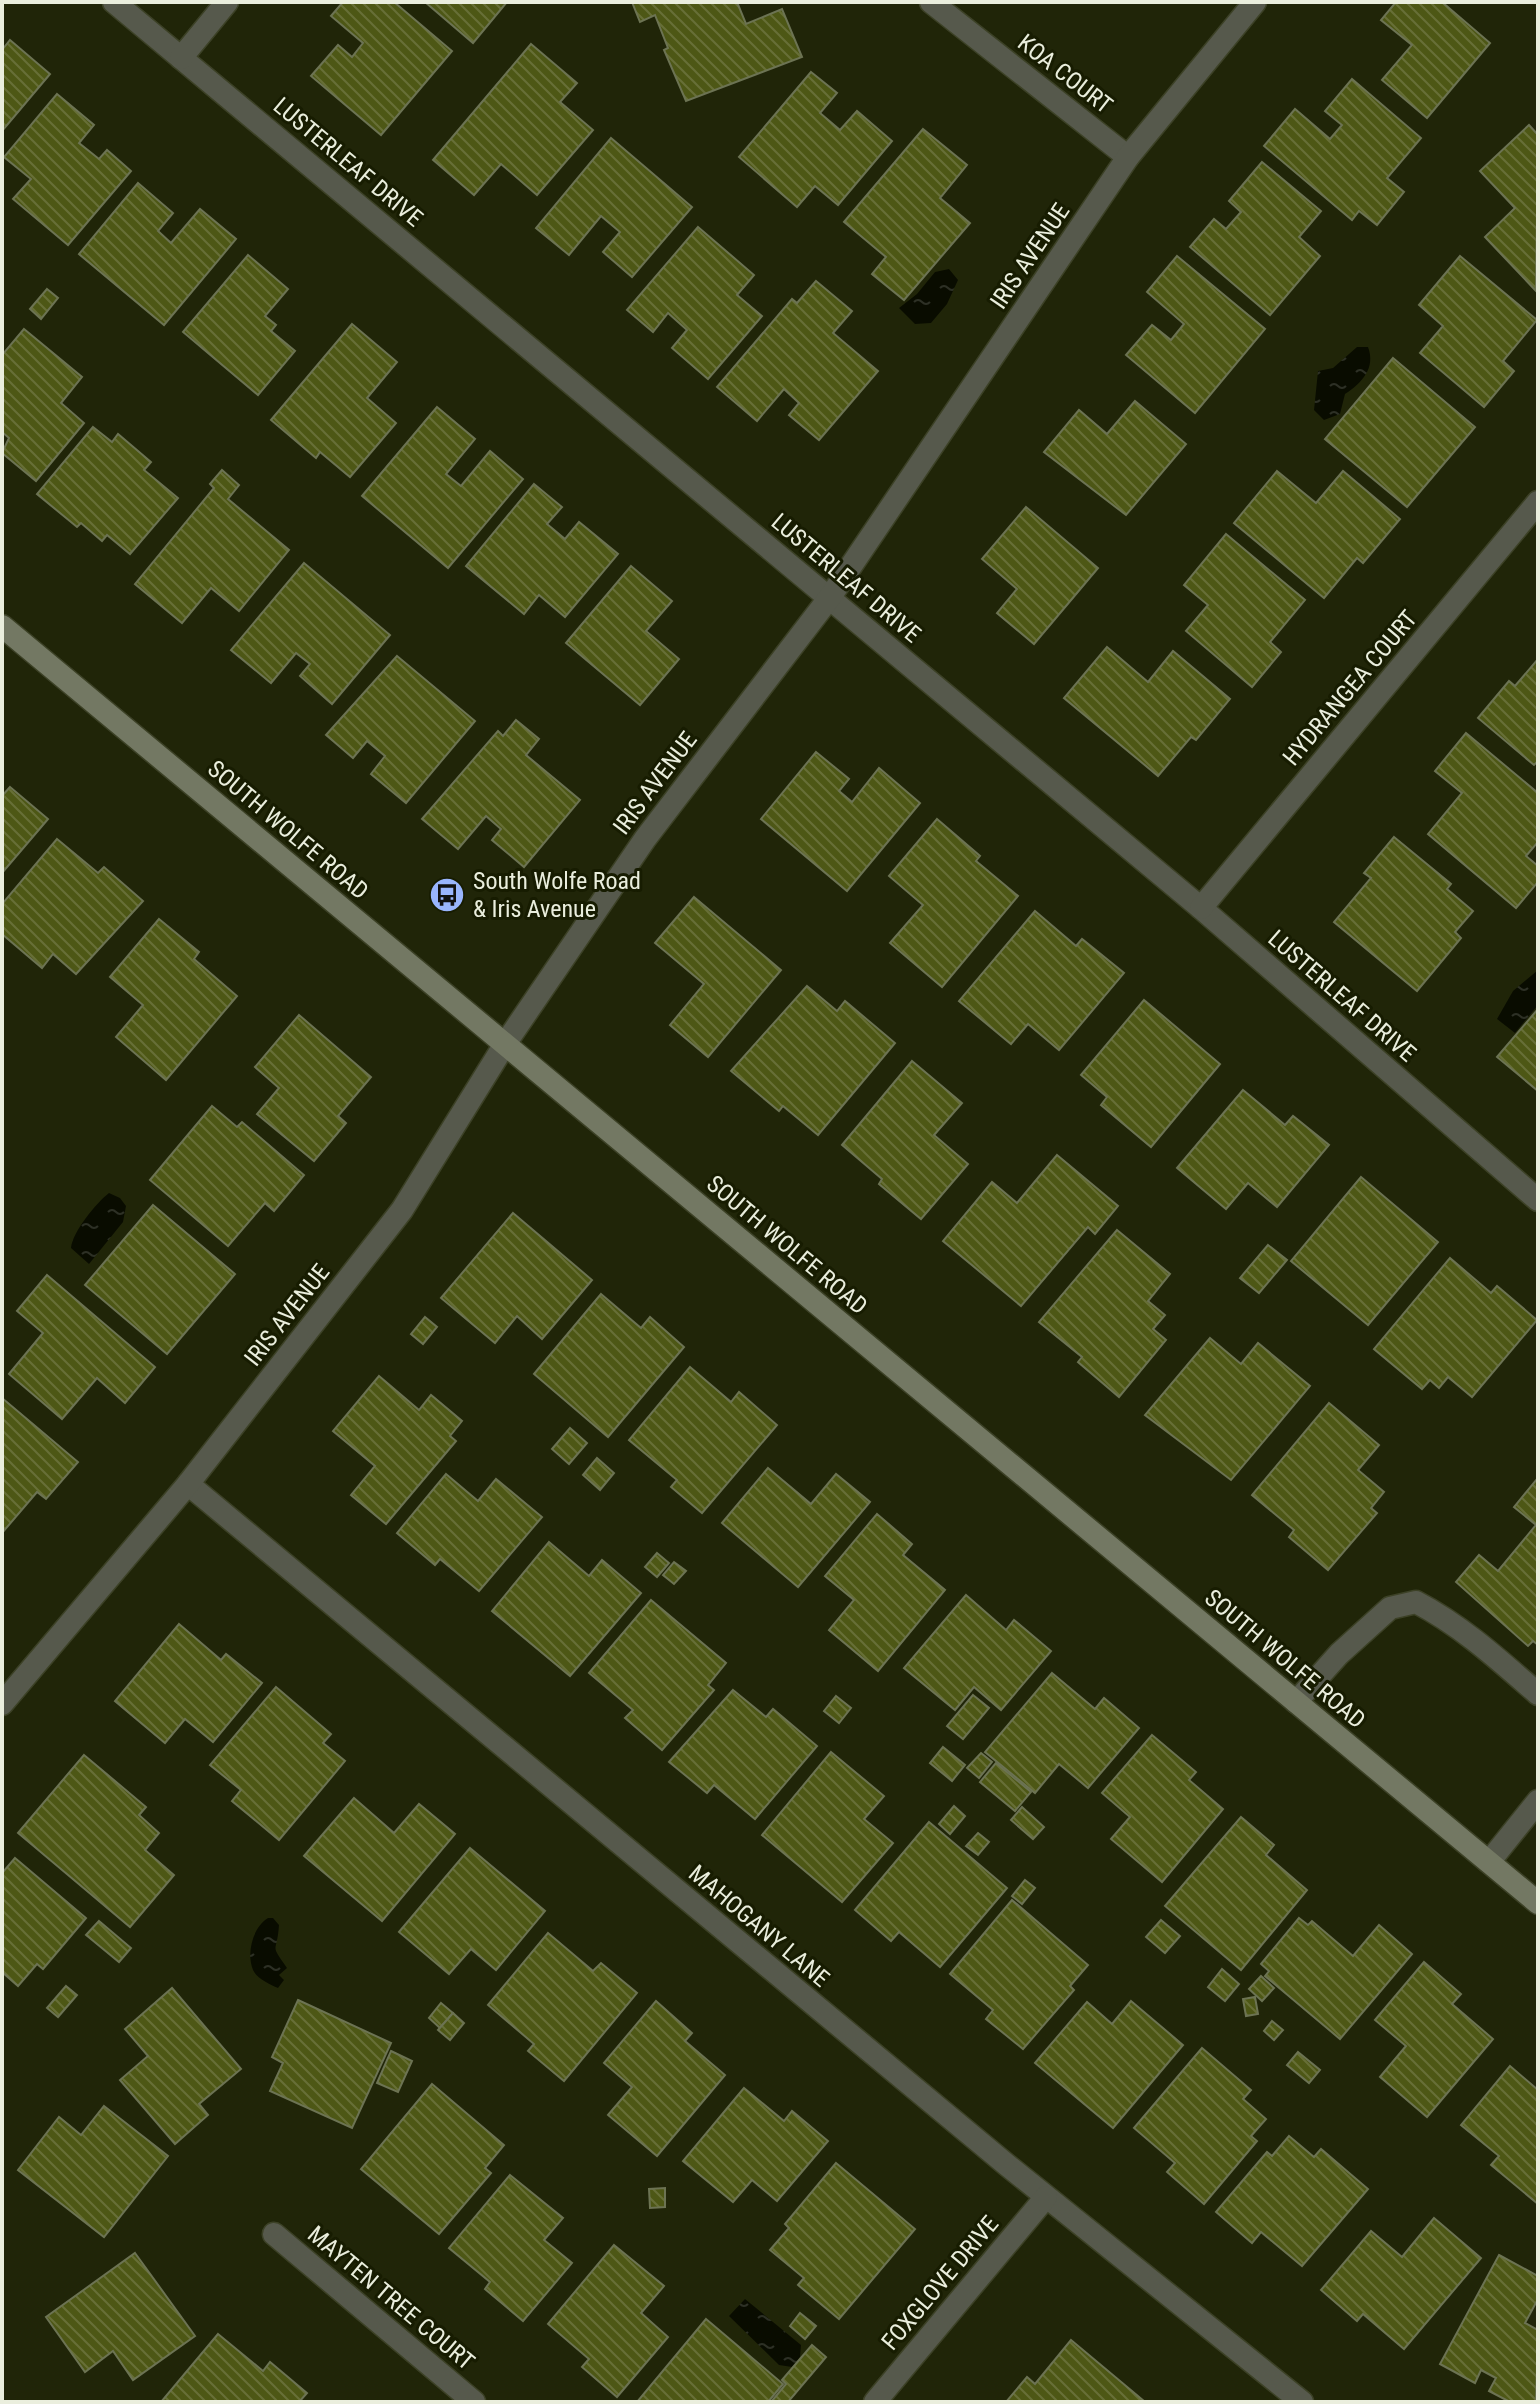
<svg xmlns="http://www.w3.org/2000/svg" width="1540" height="2404" font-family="'Roboto Condensed',sans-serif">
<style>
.water{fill:url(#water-ripples)}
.building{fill:url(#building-back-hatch);stroke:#6c7353;stroke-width:2}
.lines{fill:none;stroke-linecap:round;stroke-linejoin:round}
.service-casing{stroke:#3c4126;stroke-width:25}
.minor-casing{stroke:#3c4126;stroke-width:25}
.tertiary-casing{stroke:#3c4126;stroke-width:25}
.secondary-casing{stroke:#3c4126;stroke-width:25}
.service{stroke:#56594c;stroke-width:22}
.minor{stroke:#56594c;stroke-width:22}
.tertiary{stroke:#56594c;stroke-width:22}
.secondary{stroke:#737863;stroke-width:22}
.labels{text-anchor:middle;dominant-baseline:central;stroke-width:6;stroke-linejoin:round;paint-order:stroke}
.street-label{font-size:24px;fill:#eaeedd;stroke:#171c01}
.poi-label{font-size:24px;fill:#eaeedd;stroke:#171c01;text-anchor:start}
</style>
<defs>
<pattern id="water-ripples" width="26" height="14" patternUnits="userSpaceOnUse" patternTransform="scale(2)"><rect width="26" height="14" fill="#090c00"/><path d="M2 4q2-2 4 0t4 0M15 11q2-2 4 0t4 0" fill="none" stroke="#2d3025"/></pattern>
<pattern id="building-back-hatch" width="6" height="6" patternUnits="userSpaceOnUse" patternTransform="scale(2)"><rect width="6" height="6" fill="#4d5715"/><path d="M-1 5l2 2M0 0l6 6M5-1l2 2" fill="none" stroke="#676f37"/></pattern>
</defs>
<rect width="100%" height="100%" fill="#202508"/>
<g class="water">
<path d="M949,269L958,280L947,304L931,323L915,324L899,308L917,294L935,272Z"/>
<path d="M1357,347H1368C1376,368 1362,383 1345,394L1340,414L1324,420L1314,410L1318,371L1333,368Z"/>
<path d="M1538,970V1005L1515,1033L1497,1019L1513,991Z"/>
<path d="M109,1193L120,1198L126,1206L123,1222L89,1264L71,1248C72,1232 97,1202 109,1193Z"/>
<path d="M268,1918H273L279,1925C277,1955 269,1942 287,1968L279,1975L284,1980L278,1988C270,1984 257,1979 253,1970C246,1953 253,1927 268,1918Z"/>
<path d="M745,2299L801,2345L800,2357L792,2367L779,2365L729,2316Z"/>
</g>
<g class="building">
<path d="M343,2H394L452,51L381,135L311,76L338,45L352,57L363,43L331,16Z"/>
<path d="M425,2H507L473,43Z"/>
<path d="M632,2H737L746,24L782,9L802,57L686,101L664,50L668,48L655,15L640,22Z"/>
<path d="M1396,2H1442L1490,43L1427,118L1382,80L1412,45L1381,20Z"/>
<path d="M10,40L50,74L2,131V50Z"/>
<path d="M531,44L577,83L560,102L593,130L537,195L501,164L474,195L433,160Z"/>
<path d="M811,72L837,93L820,113L840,130L857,111L892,141L838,205L815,186L797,207L739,157Z"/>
<path d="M1352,79L1421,138L1387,178L1404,192L1377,225L1359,211L1352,220L1264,146L1295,109L1330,139L1342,125L1325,111Z"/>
<path d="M57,94L94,125L79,143L99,159L107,150L131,171L68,245L13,199L31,179L4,157Z"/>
<path d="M1529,125L1538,135L1536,291L1485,237L1515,208L1480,171Z"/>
<path d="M923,129L967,165L940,198L970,223L904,300L872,274L886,257L844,222Z"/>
<path d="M611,138L692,207L632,277L603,252L620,232L601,216L569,255L536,228Z"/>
<path d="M1262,162L1321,211L1299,237L1320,256L1270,315L1190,247L1214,219L1226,229L1241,212L1229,201Z"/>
<path d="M138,183L173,213L158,231L171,243L200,209L236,239L164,325L79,254Z"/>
<path d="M698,227L754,275L737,295L762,316L708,379L672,348L687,330L668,313L653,332L627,310Z"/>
<path d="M248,255L288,289L265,316L276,325L271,331L295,351L258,395L183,332Z"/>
<path d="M1177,256L1265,329L1195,413L1126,355L1152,325L1171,340L1184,324L1147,292Z"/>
<path d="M1460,256L1537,320L1503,361L1514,371L1484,407L1420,353L1443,326L1419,305Z"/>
<path d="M816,281L852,311L833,333L878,371L819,440L789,415L799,403L784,389L757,421L717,387L792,299L797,303Z"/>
<path d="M47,289L58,298L41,319L30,309Z"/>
<path d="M352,324L397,362L367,398L396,423L350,477L320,452L316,458L271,420Z"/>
<path d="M24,329L82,377L61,403L84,423L36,481L2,453L9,438L2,432V355Z"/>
<path d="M1393,358L1475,427L1407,507L1325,439Z"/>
<path d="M1135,401L1186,444L1126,515L1044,452L1079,410L1107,434Z"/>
<path d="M437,407L475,439L446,474L461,486L490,451L523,479L448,568L362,496Z"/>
<path d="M93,427L112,442L118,434L151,462L144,470L178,498L130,554L107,535L102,541L81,523L77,527L37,494Z"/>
<path d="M222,470L239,485L228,499L289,550L239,611L211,588L182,623L135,584L214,488L210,484Z"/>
<path d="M1277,471L1316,503L1343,471L1400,519L1363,563L1357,558L1324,598L1234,523Z"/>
<path d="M534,484L562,507L547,524L565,539L579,522L618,554L565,617L539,595L524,614L466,566Z"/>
<path d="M1026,507L1098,568L1034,644L997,613L1017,589L982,559Z"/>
<path d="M1226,534L1305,600L1270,642L1281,652L1252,687L1186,631L1208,605L1184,585Z"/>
<path d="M304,563L390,635L332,704L300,676L310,664L296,653L271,683L231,650Z"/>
<path d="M631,566L672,601L646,631L679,659L640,705L566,643Z"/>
<path d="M1107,647L1148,682L1173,651L1230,699L1196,740L1191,737L1158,776L1064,698Z"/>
<path d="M397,656L475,721L406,803L371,774L385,756L367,741L353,758L326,735Z"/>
<path d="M1538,659V761L1534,765L1478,718L1509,681L1515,686Z"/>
<path d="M516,720L539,739L526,755L580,800L524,867L492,840L501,829L486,816L458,849L422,819L498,731L503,736Z"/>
<path d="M1466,733L1538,793V842L1526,856L1538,866V882L1516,908L1428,834L1462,793L1435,771Z"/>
<path d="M816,752L849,779L839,791L852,802L879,768L920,803L847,891L761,819Z"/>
<path d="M10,787L48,819L2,873V796Z"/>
<path d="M937,819L980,856L976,861L1018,896L942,987L890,943L923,905L889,876Z"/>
<path d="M1394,837L1451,884L1447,889L1473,911L1455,932L1461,938L1417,991L1334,922L1371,878L1364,873Z"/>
<path d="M57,839L98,873L104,867L143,901L76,974L53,954L42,968L2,934V904Z"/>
<path d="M694,897L781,970L708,1057L670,1025L704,984L655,943Z"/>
<path d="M1035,911L1076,946L1082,939L1124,973L1059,1050L1028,1024L1011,1044L959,1001Z"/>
<path d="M159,919L199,952L194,959L237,996L166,1080L116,1037L143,1005L110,977Z"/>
<path d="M807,986L837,1011L845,1001L895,1043L818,1135L783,1106L779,1111L731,1071Z"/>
<path d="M1144,1000L1220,1064L1151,1147L1101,1105L1107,1097L1081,1075Z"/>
<path d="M1538,1009V1091L1497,1057Z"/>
<path d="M299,1015L371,1077L338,1116L346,1123L314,1161L257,1114L279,1088L255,1067Z"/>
<path d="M912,1061L962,1103L934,1135L968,1164L921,1219L879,1184L882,1179L842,1145Z"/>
<path d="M1243,1090L1285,1125L1293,1116L1329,1145L1277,1207L1248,1183L1226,1209L1177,1168Z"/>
<path d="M212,1106L237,1127L242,1122L304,1175L274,1211L265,1203L228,1246L150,1180Z"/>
<path d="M1057,1155L1118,1206L1095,1234L1088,1227L1021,1306L943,1241L992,1182L1017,1203Z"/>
<path d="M1361,1177L1438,1242L1368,1325L1291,1261Z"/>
<path d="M153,1205L235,1274L167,1354L85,1285Z"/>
<path d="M513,1213L592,1280L542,1339L517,1316L495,1343L441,1298Z"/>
<path d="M1117,1230L1170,1274L1148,1301L1165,1315L1153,1329L1166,1340L1119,1397L1078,1362L1082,1357L1039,1322Z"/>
<path d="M1268,1245L1287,1260L1259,1293L1240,1278Z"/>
<path d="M1450,1258L1491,1293L1497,1286L1537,1320L1472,1397L1448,1377L1439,1388L1430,1380L1422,1389L1374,1349Z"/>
<path d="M47,1275L155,1367L125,1403L97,1378L62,1419L9,1374L43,1333L17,1311Z"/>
<path d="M601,1294L641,1328L650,1317L684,1347L608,1437L534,1374Z"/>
<path d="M425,1317L437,1327L423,1344L411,1334Z"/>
<path d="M1210,1338L1241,1364L1258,1343L1310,1386L1231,1480L1145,1415Z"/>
<path d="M690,1367L731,1402L739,1392L777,1425L702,1513L671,1487L677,1480L629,1440Z"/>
<path d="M379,1376L419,1410L431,1395L462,1421L450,1436L456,1441L386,1524L351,1495L375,1466L333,1431Z"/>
<path d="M2,1398L78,1462L46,1499L37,1492L2,1533Z"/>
<path d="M1329,1403L1379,1445L1358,1470L1384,1492L1371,1508L1377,1513L1328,1570L1289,1537L1294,1530L1252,1495Z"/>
<path d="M570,1428L587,1443L569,1464L552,1449Z"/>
<path d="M597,1458L614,1473L600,1490L583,1475Z"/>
<path d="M768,1468L811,1504L836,1474L870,1502L798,1587L722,1523Z"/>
<path d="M446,1474L478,1501L496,1479L542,1517L479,1591L440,1559L435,1565L397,1533Z"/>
<path d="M1537,1479L1538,1645L1533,1641L1528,1646L1456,1582L1479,1555L1498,1571L1536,1525L1514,1507Z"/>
<path d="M877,1514L912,1544L903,1555L945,1590L878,1671L829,1630L854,1600L825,1576Z"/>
<path d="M549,1542L589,1576L602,1560L641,1593L570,1676L492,1611Z"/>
<path d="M657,1553L669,1563L657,1577L645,1567Z"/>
<path d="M674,1562L686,1571L674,1584L663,1575Z"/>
<path d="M966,1595L1006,1630L1014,1620L1051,1651L1001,1710L974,1687L955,1710L904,1668Z"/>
<path d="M651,1600L726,1663L708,1685L714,1690L662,1750L625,1718L633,1710L589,1673Z"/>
<path d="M179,1624L221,1660L226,1654L262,1683L213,1742L185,1719L165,1743L115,1701Z"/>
<path d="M1052,1673L1095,1709L1104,1698L1139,1728L1088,1788L1059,1764L1035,1793L985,1752Z"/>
<path d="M276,1687L331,1734L323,1743L345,1761L279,1840L232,1801L241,1790L210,1765Z"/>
<path d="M733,1690L766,1717L773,1709L817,1746L755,1819L714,1785L707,1793L669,1762Z"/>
<path d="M973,1695L989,1708L963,1739L947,1726Z"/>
<path d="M836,1696L851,1708L839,1723L824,1711Z"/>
<path d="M1152,1735L1196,1772L1189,1780L1223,1809L1162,1882L1111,1839L1130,1817L1102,1793Z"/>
<path d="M943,1747L965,1765L952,1781L930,1763Z"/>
<path d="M831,1752L884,1796L864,1819L893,1843L842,1902L762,1835Z"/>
<path d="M981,1753L992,1762L979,1778L967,1768Z"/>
<path d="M84,1755L146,1807L139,1815L159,1833L145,1850L174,1875L130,1927L18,1833Z"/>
<path d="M996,1763L1031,1792L1015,1811L980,1782Z"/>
<path d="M354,1798L394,1833L419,1804L455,1834L382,1921L304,1856Z"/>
<path d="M954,1806L965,1816L950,1834L939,1824Z"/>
<path d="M1022,1807L1044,1827L1033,1839L1011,1820Z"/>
<path d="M1241,1817L1274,1845L1266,1855L1307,1890L1241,1970L1165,1906Z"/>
<path d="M929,1822L1007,1888L940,1967L899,1932L891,1941L855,1910Z"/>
<path d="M978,1833L989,1842L978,1855L966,1846Z"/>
<path d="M470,1848L545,1911L496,1970L471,1949L449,1974L399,1932Z"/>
<path d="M15,1858L86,1918L43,1969L37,1964L18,1986L2,1972V1873Z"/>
<path d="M1025,1880L1035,1888L1022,1904L1012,1896Z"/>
<path d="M1012,1900L1088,1965L1070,1986L1074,1990L1023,2049L986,2019L993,2010L950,1974Z"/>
<path d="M1299,1918L1308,1925L1312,1921L1353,1956L1379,1925L1412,1954L1340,2039L1265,1976L1269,1971L1261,1964Z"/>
<path d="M1161,1920L1180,1936L1165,1953L1146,1937Z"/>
<path d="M99,1921L131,1948L119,1962L86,1935Z"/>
<path d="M548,1933L593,1971L601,1963L637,1993L564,2081L528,2051L534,2044L488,2005Z"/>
<path d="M1424,1962L1461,1994L1452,2004L1493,2039L1427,2117L1380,2077L1406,2046L1375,2020Z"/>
<path d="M1222,1969L1239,1984L1225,2001L1208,1987Z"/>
<path d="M1261,1976L1274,1988L1262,2001L1249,1989Z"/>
<path d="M66,1986L77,1995L58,2017L47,2008Z"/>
<path d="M172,1988L241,2069L199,2104L208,2115L175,2144L120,2080L148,2056L125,2029Z"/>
<path d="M1255,1997L1258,2014L1246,2016L1243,1999Z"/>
<path d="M298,2000L391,2043L352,2128L270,2091L283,2063L272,2057Z"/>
<path d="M656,2001L692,2033L685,2041L725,2075L657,2156L608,2115L632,2087L604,2063Z"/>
<path d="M1131,2001L1183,2045L1113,2128L1035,2063L1087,2002L1112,2024Z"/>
<path d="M441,2003L453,2013L440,2028L429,2018Z"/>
<path d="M453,2013L464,2023L450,2040L438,2030Z"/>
<path d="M1272,2021L1283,2030L1274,2040L1264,2031Z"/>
<path d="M1202,2048L1251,2090L1243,2099L1266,2119L1251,2136L1257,2141L1204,2204L1167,2172L1175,2163L1134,2128Z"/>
<path d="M391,2051L412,2061L398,2092L377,2083Z"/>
<path d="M1298,2052L1320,2070L1309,2083L1287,2065Z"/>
<path d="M1510,2066L1538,2090V2204L1491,2165L1499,2156L1461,2125Z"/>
<path d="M432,2084L504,2145L485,2168L491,2173L439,2234L361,2169Z"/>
<path d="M744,2088L784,2121L792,2111L828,2141L777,2201L752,2180L733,2202L683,2161Z"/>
<path d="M104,2106L168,2156L104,2237L18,2170L59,2117L81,2135Z"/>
<path d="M1289,2136L1314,2157L1321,2149L1368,2189L1302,2266L1261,2232L1252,2243L1216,2212L1267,2152L1272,2156Z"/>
<path d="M836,2163L915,2229L839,2319L798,2285L804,2278L770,2250L789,2228L785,2224Z"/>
<path d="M510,2175L563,2218L544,2240L572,2263L523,2321L485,2289L490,2282L449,2248Z"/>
<path d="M665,2188V2207L650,2208L649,2189Z"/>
<path d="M1434,2218L1481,2258L1404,2349L1363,2314L1357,2321L1321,2290L1371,2231L1402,2257Z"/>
<path d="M614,2245L664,2286L641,2313L668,2337L617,2397L582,2367L589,2359L548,2324Z"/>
<path d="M135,2253L195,2336L133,2380L113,2351L85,2372L46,2317Z"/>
<path d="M1499,2255L1538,2276V2299L1525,2323L1538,2330L1536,2402H1510L1489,2391L1496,2378L1481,2370L1475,2383L1440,2364Z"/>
<path d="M800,2313L816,2326L805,2339L790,2326Z"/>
<path d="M706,2319L783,2384L768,2402H637Z"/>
<path d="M218,2334L263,2371L270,2362L307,2393L299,2402H161Z"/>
<path d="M1071,2340L1144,2401L1143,2402H1006L1027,2377L1035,2384Z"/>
<path d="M812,2345L826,2357L788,2402H771L786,2384L782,2380Z"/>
</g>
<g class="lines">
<g class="service-casing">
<g id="service">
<path d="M1296,1702L1339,1654L1390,1608L1416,1602C1462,1626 1499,1660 1538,1694"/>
<path d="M1489,1862L1538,1801"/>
</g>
</g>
<g class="minor-casing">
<g id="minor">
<path d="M114,2L1201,908L1538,1200"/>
<path d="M931,2L1128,157"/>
<path d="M181,58L227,2"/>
<path d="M1201,908L1538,502"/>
<path d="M188,1484L1007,2165L1302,2402"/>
<path d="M274,2234L474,2402"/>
<path d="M875,2402L1046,2197"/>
</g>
</g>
<g class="tertiary-casing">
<path id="tertiary" d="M2,1704L188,1484L402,1210L505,1044L645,839L830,597L1128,157L1255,2"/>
</g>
<g class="secondary-casing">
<path id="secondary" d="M2,626L1538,1903"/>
</g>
<use href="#service" class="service"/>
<use href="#minor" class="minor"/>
<use href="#tertiary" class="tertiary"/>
<use href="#secondary" class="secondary"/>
</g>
<defs>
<g id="bus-disc" transform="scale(1.8)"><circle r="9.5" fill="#99b5fd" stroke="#171c01"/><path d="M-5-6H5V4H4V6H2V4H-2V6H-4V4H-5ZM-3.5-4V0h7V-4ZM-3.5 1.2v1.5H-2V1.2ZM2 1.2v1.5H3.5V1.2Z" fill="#111"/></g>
</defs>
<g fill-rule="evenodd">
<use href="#bus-disc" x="447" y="895"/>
</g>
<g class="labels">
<g class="street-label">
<text transform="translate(1065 74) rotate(38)">KOA COURT</text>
<text transform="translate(348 162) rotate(40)">LUSTERLEAF DRIVE</text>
<text transform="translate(1030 256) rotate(-56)">IRIS AVENUE</text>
<text transform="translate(846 578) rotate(40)">LUSTERLEAF DRIVE</text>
<text transform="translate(1350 688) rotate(-50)">HYDRANGEA COURT</text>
<text transform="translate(655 783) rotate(-53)">IRIS AVENUE</text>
<text transform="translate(288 830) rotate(40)">SOUTH WOLFE ROAD</text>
<text transform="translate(1342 996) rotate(41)">LUSTERLEAF DRIVE</text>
<text transform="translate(787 1245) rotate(40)">SOUTH WOLFE ROAD</text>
<text transform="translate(287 1315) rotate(-52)">IRIS AVENUE</text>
<text transform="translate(1285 1659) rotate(40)">SOUTH WOLFE ROAD</text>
<text transform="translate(759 1926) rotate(40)">MAHOGANY LANE</text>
<text transform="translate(940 2283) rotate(-50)">FOXGLOVE DRIVE</text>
<text transform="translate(391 2298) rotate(40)">MAYTEN TREE COURT</text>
</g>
<g class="poi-label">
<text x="473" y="881">South Wolfe Road<tspan x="473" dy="28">&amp; Iris Avenue</tspan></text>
</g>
</g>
<rect width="1540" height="2404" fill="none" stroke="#eaeedd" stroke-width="8"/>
</svg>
